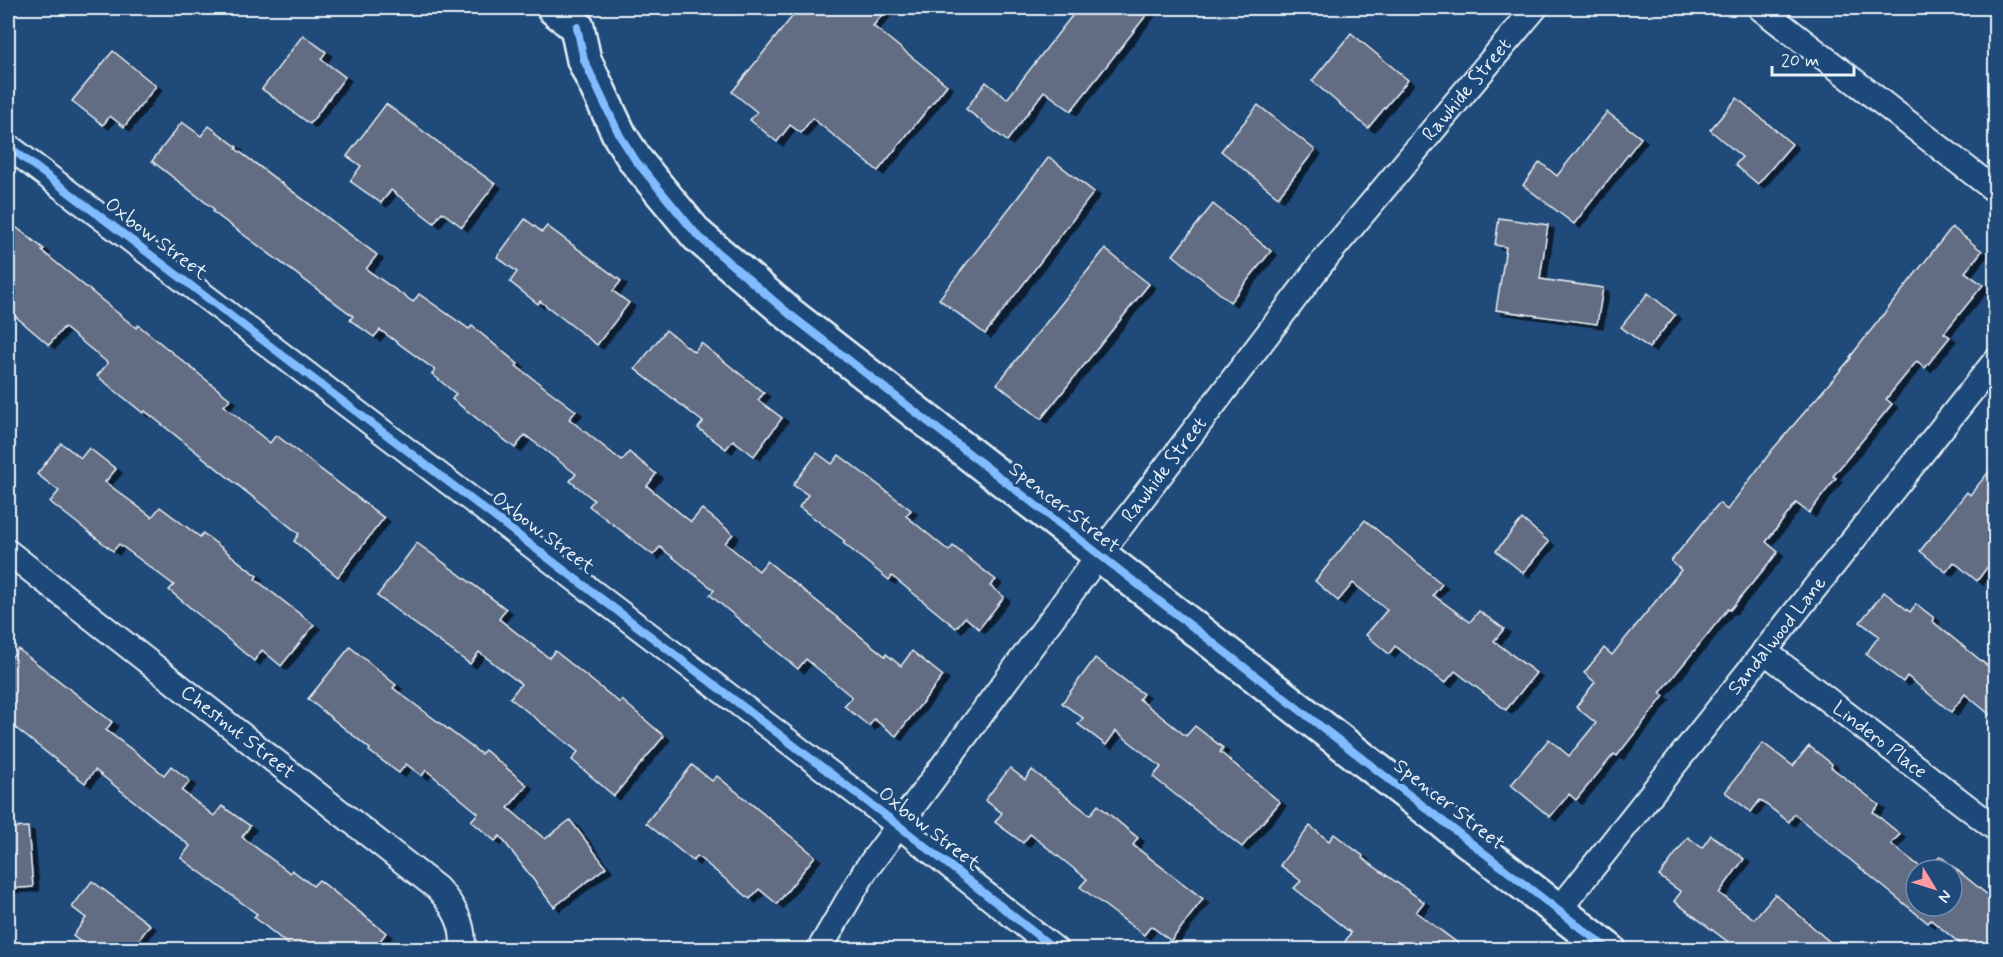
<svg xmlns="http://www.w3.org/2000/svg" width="2003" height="957" font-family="Mynerve,sans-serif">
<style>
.building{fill:#626c82;stroke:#e8f1f8;stroke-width:1.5;filter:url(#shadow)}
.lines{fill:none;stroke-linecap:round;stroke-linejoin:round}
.street-casing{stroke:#e8f1f8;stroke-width:28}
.secondary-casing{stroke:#e8f1f8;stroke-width:38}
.street{stroke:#1f4a7a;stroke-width:24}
.secondary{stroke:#1f4a7a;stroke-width:33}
.cycleway-casing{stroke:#1f4a7a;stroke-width:11}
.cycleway{stroke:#80bcff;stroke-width:8}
.labels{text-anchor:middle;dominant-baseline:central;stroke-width:6;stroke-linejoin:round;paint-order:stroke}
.street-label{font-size:20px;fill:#e8f1f8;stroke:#1f4a7a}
</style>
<defs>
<filter id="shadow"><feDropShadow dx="6" dy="4" stdDeviation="0" flood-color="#0009"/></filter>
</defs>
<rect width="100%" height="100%" fill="#1f4a7a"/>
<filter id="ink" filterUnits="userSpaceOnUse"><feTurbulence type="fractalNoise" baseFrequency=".0167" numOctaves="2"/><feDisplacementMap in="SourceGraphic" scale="12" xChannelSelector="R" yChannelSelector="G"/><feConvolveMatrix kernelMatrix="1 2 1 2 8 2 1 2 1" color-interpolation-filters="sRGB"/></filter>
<g filter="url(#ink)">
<g class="building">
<path d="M799,8H888L873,26L947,85L878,171L812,118L801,133L790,125L777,142L750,120L757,112L732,92Z"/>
<path d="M1078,8H1152L1071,111L1044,91L1007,141L966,109L986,82L1007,99Z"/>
<path d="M1351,33L1408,80L1368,128L1312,81Z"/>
<path d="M303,35L326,52L321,59L345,77L310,124L262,89Z"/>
<path d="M113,51L156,86L124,127L110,116L103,125L72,101Z"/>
<path d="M1737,98L1792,144L1758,184L1735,165L1742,157L1710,130Z"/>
<path d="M386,104L495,184L462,227L442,212L434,223L391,190L381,203L350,181L361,166L347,156Z"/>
<path d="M1258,105L1315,150L1278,197L1221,151Z"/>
<path d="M1607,112L1641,138L1574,224L1523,185L1540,162L1557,176Z"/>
<path d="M182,122L201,136L209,126L237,147L236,149L377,255L366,269L413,302L419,294L469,329L472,326L518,364L516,366L576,411L569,419L622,461L629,452L656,474L647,486L691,522L702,509L733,534L725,543L759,571L767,561L885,656L886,654L901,666L912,651L943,676L896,736L874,719L869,726L844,706L852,697L806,659L798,669L710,595L714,590L660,547L653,555L589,506L594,500L570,481L576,474L525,435L515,448L452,399L456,394L432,374L435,370L380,330L374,337L350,320L353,316L213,212L214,209L152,161Z"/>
<path d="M1049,157L1094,192L985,334L939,299Z"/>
<path d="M1213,204L1271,251L1230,302L1173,255Z"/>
<path d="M1499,218L1548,225L1540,279L1603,288L1597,324L1496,310L1506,247L1495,245Z"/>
<path d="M525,219L542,232L547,226L621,281L613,291L629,303L597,345L540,301L538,304L510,282L517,272L497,257Z"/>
<path d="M8,221L44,249L42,251L136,328L138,325L230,399L224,406L270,443L276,435L384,518L338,577L294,541L299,534L145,411L143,413L97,376L108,363L64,327L49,345L8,310Z"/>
<path d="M1952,227L1982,251L1965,272L1983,285L1944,333L1950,337L1925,368L1917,361L1886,399L1892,404L1833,476L1836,478L1809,513L1796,503L1766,542L1778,552L1730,610L1728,609L1660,693L1664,696L1617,756L1614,754L1576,800L1569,794L1550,817L1511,785L1549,739L1569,756L1596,723L1576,707L1595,682L1584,673L1604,648L1612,655L1681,570L1671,561L1719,503L1727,510L1773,449L1851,358L1850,357Z"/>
<path d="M1105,249L1149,284L1041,419L997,384Z"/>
<path d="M1648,293L1675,315L1649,348L1621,327Z"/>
<path d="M666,330L694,352L701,343L764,393L758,400L782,418L754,456L733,440L726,449L698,428L703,422L635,369Z"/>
<path d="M61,443L81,458L89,448L116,469L105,482L152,517L160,507L200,537L203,533L257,576L255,579L314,625L281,666L262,650L254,661L169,590L174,585L119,544L113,551L50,502L59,491L37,474Z"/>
<path d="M817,453L832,464L839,455L911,510L906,516L949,551L953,546L996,580L990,586L1004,597L979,629L965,617L956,628L892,576L889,580L843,543L845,541L799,507L808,495L793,485Z"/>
<path d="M1995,464V557L1977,581L1954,562L1946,572L1920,551L1967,492L1970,495Z"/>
<path d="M1522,519L1549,542L1523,573L1496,551Z"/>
<path d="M1365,520L1442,584L1433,595L1470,622L1479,611L1504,629L1494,641L1536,673L1506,710L1455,671L1445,683L1395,646L1389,654L1366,635L1387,610L1353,583L1338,601L1315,581Z"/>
<path d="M417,543L506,609L499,619L549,658L555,651L620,703L622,700L664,736L614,796L572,760L578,752L510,698L521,684L479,652L470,664L377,596Z"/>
<path d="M1884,592L1910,612L1916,604L1934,618L1932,621L1995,672V719L1965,694L1951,712L1907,676L1903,682L1866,654L1879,636L1860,622Z"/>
<path d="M350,647L396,685L393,688L481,754L485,750L527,785L508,808L545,839L570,820L606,867L554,907L500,836L495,841L471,821L478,813L426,770L422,776L406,764L399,773L369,751L370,749L308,699Z"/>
<path d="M18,649L112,722L106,730L148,762L164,775L171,766L190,781L182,791L214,816L222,806L250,826L242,837L290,873L292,870L313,886L319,880L386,933L373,950H295L254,917L257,914L181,858L190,846L95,770L85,783L8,722V662Z"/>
<path d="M1095,658L1143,694L1139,699L1186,736L1195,726L1223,748L1220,752L1280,802L1242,847L1153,777L1161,767L1116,731L1106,745L1078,724L1083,718L1062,703Z"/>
<path d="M1763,743L1793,766L1809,746L1832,764L1831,767L1879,805L1873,812L1900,834L1891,844L1924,870H1916V906H1952V870H1928L1940,856L1995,901V950H1968L1931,920L1928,923L1794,814L1789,822L1760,800L1751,812L1725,792Z"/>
<path d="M692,765L712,781L717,776L815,856L777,904L759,889L750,899L697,856L693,861L646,823Z"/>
<path d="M1010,768L1025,780L1032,770L1090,815L1098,805L1138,838L1133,845L1203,899L1171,941L1151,926L1144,935L1080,887L1087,879L1030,834L1023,843L995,822L1002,813L985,800Z"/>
<path d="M1310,826L1329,841L1334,834L1363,856L1362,858L1424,902L1416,912L1467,950H1339L1351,933L1294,888L1301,881L1280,865Z"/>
<path d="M28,827L33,887L8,889V828Z"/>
<path d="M1711,835L1744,859L1719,893L1754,919L1775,894L1839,950H1739L1674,901L1681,892L1659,876L1688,837L1702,848Z"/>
<path d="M92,881L150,925L131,950H91L73,936L86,918L72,907Z"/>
</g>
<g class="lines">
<g class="street-casing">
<g id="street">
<path d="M1760,8L1996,191"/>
<path d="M8,146L898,825L1056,950"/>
<path id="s1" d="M8,552L437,888C453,905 466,925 462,950"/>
<path id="s2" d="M1764,651L1996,829"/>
<path id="s3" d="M1558,911L1996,360"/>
<path id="s4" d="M819,950L865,871L1099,555L1324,260L1535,8"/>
</g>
</g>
<g class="secondary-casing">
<path id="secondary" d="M554,8L577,27L584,60L620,136L636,161L697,235L788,313L1609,950"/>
</g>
<use href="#street" class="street"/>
<use href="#secondary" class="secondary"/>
<g class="cycleway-casing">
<g id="cycleway">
<path d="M577,27L584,60L620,136L636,161L697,235L788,313L1609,950"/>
<path d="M8,146L898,825L1056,950"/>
</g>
</g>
<use href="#cycleway" class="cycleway"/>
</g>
</g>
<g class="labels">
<g class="street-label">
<text stroke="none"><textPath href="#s4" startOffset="1078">Rawhide Street</textPath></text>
<text transform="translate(156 239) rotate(37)">Oxbow Street</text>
<text stroke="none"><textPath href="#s4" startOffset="592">Rawhide Street</textPath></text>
<text transform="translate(1064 508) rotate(38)">Spencer Street</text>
<text transform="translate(543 533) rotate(37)">Oxbow Street</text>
<text stroke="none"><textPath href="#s3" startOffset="352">Sandalwood Lane</textPath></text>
<text stroke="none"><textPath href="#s1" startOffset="292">Chestnut Street</textPath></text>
<text stroke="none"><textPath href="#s2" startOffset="146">Lindero Place</textPath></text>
<text transform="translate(1449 805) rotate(38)">Spencer Street</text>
<text transform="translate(929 829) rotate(38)">Oxbow Street</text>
</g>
</g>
<rect width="2003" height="957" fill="none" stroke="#1f4a7a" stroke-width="30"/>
<rect x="15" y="15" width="1973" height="927" fill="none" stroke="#e8f1f8" stroke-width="2" filter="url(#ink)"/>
<g transform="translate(1934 888) rotate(128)"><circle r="28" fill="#1f4a7a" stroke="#6f8dac" stroke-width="1.5"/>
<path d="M0-4.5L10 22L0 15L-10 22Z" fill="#ff9aa2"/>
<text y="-9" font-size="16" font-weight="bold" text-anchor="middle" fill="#e8f1f8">N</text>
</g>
<path d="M1772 66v9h82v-9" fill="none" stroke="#e8f1f8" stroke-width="3"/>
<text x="1781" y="66" font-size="18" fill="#e8f1f8" stroke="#1f4a7a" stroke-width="4.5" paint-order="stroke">20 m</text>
</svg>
